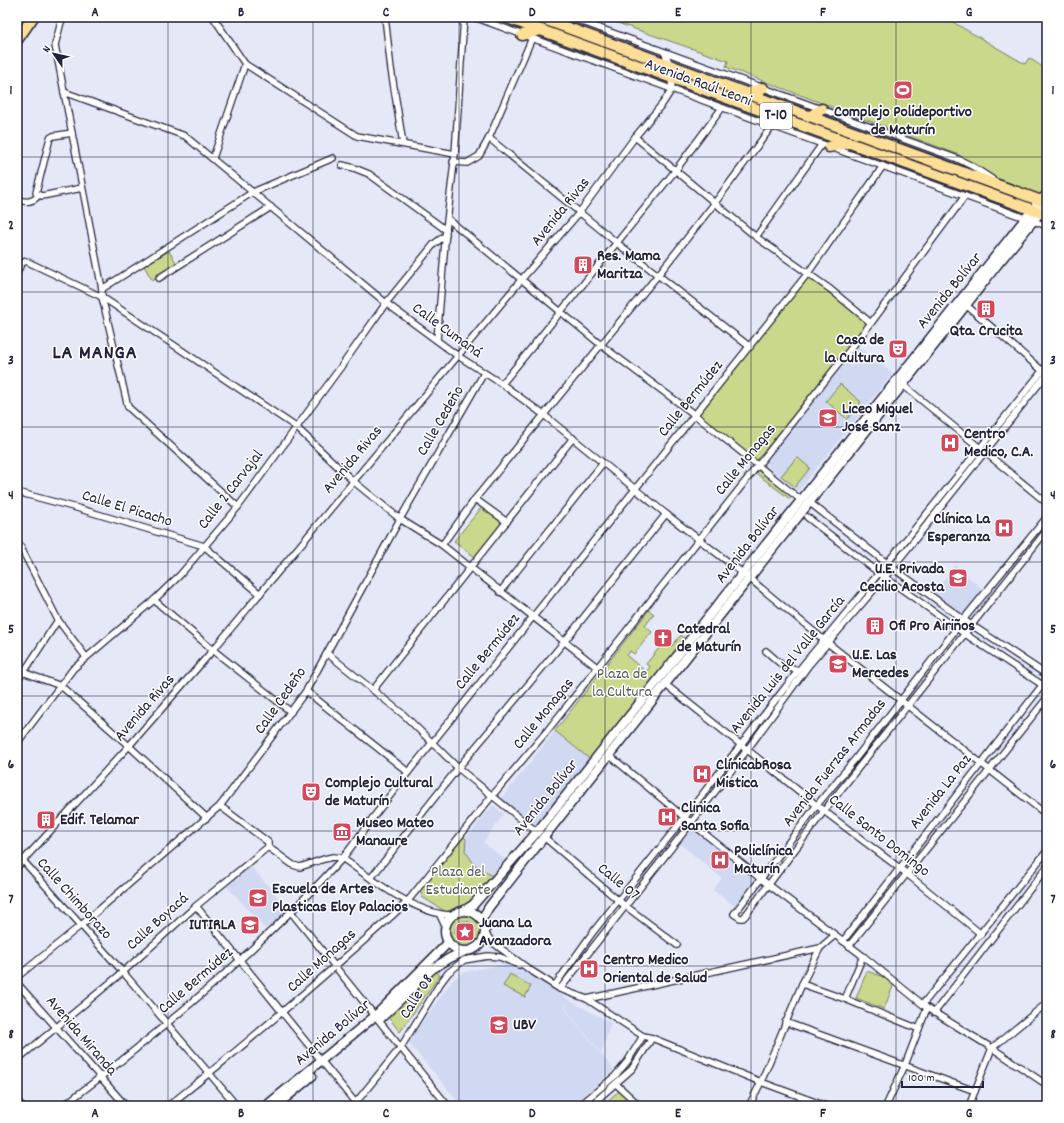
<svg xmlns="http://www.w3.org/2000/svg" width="1064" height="1123" font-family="Dekko,sans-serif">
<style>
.built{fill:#d1d8f1}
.green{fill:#cad88c;stroke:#767d64}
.water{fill:#92c2ed;stroke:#6582a6}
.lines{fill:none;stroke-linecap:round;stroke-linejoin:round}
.stream{stroke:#6582a6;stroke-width:1.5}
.street-casing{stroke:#22223b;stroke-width:8}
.secondary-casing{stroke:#22223b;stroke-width:11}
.highway-casing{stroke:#22223b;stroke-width:13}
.street{stroke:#fff;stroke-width:5.5}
.secondary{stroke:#fff;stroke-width:8}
.highway{stroke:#fdde96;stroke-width:10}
.grid{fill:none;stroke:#22223b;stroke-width:1;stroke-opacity:0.55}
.labels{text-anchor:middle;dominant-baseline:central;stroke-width:3;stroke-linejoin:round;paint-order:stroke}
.shield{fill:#fff;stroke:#646476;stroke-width:1}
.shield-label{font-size:15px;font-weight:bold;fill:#22223b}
.street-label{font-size:16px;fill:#22223b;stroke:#fff}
.poi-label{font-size:16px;font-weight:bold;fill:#22223b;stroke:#fff;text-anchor:start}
.park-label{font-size:16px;fill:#545953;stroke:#fff}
.district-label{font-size:20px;font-weight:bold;letter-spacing:1px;fill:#22223b;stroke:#fff}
.neatline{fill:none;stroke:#22223b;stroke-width:1.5}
.grid-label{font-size:13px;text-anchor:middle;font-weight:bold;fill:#22223b}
</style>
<rect width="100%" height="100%" fill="#e4e8f7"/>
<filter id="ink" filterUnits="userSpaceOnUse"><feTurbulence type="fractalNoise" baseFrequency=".025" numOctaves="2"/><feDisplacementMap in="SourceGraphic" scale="8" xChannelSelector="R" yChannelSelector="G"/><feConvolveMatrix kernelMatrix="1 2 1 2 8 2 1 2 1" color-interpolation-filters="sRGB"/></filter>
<g filter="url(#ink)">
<g class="built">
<path d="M857,346L893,373L798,491L762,462Z"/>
<path d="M955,565L984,591L965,615L933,594Z"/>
<path d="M555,731L591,760L538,825L536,826L503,801L502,798Z"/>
<path d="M493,805L504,814L483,842L504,859L491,876L475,865L465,851L467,837Z"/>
<path d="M695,823L762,876L737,908L713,890L722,878L679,843Z"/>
<path d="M251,866L289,911L265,929L227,886Z"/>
<path d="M506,964L526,971L569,1000L564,1008L614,1070L571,1106H462L408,1042L444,992L452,981L462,973L473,970Z"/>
<path d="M569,1000L611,1023L601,1053L565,1008Z"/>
</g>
<g class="green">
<path d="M600,17H944L1025,64L1029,58L1047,70V187L1043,192L1038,196L1012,188L957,154L726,67L728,61Z"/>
<path d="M169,251L177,264L152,280L144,266Z"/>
<path d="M808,273L871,323L757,466L793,494L790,499L753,471L757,466L695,415Z"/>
<path d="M840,384L861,402L847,419L826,401Z"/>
<path d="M797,457L810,468L795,487L781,476Z"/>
<path d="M482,507L503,524L476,558L454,541Z"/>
<path d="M649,610L654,614L645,626L652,632L634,654L630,651L627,656L646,672L650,667L646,664L664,642L672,646L681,635L688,641L591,760L555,731Z"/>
<path d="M464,837L466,839L465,851L475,865L492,876L469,903L446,912L422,897L420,891Z"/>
<circle cx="466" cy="931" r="17"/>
<path d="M867,971L895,981L884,1009L856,998Z"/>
<path d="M436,972L440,975L400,1032L388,1017Z"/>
<path d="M510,974L531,986L525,997L503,986Z"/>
<path d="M619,1091L630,1101L625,1106H601Z"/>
</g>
<circle class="water" cx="465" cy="931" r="10"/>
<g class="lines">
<g class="stream">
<path d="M892,572L932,600"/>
<path d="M1009,653L1045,678"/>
</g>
<g class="street-casing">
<g id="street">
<path d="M65,17L61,22L55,45L102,289V297L128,407L238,507"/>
<path d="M213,17L245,64L357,136L455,154"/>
<path d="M385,17L391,69L403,144"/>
<path d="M474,17L1047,226"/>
<path d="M569,17L958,159L972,166L992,179"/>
<path d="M664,52L670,64"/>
<path d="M64,92L185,136L386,303L458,356L502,384L544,415L666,514L749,578L824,640L1047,815"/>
<path d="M72,133L53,136L50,138L36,193L39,195L42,196L82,188"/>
<path d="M635,137L756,237L830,289L871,323"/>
<path d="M489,138L617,243L750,347"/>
<path d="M213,158L245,64"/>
<path d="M453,162L467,163L479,156L489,138L532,38"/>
<path d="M342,165L354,168L369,174L446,230"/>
<path d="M17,200C26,202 32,203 39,195"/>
<path d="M1040,200L1047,191"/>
<path d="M448,219L601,345L695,415L801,500"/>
<path d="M756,237L822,144"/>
<path d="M17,273L21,264L26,261L102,297L296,427L353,481L400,519L442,545L598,668"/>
<path d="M159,278L271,207"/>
<path d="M102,289L253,192L333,158"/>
<path d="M966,305L1045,373"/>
<path d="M437,340L446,230L455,154L464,17"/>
<path d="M502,384L675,171L722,108"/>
<path d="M903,385L1047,503"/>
<path d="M17,492L77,508L204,546L260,594"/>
<path d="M475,499L507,522"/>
<path d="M809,502L893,568L964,620L1047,675"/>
<path d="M807,517L879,573L965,634L1047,688"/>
<path d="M1047,517L963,620L856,758L817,805L734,914L740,918H743L745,916L824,811L1047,530"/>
<path d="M17,540L58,620L86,657"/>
<path d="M442,545L475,499L658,275L714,204L772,126"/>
<path d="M500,592L603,463"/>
<path d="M154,600L213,650L291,712"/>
<path d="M766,651L782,665L798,671"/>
<path d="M328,654L404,715L458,768L537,832"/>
<path d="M17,670L61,686L129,746L207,818"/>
<path d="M17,679L24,672L58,620"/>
<path d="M666,685L824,811L906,873L981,934"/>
<path d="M373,690L573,438"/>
<path d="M306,691L408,772"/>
<path d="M17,743L73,669L154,600L180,575L238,507L343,364L386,303L434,244L446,235"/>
<path d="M609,755L679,813L761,879L863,956L927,1008L992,1048L1047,1085"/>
<path d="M220,806L268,842V847"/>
<path d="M544,837L619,901L677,945"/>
<path d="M268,847L293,865L300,867L324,859L333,857L342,858C371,878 416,915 452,915"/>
<path d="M17,854L123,972L237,1106"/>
<path d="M17,867L129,746L213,650L521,280L579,213L635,137L663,103L672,89L671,77"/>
<path d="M371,878L458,768L564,642L666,514"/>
<path d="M196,906L358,1106"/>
<path d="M291,912L448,1106"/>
<path d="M440,915L445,926"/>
<path d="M485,933L492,942L530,970L560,989L587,999L643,1036L652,1038L761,1082L826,1106"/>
<path d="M843,941L1047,679"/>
<path d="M849,946L1047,698"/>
<path d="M17,977L80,926L220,806L306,691L400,519L484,373"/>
<path d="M17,983L126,1106"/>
<path d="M802,984L845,999L919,1029"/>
<path d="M555,985L593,932L684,818L798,671L879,573L1047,365"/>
<path d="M560,989L691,823L747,750L809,665L885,577L1047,374"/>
<path d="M587,999L820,948"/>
<path d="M845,999L863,956"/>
<path d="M923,1004L1047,851"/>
<path d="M934,1013L1047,867"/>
<path d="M785,1022L975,1091"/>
<path d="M17,1060L123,972L196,906L268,847"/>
<path d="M616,1084L640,1106"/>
<path d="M17,1100L22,1106"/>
<path d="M63,1106C162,1031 257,951 341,860C352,847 362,832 372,819C392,793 411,768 432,743L808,273L883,166"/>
<path d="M168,1106C246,1045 320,980 394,914L407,902L492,796L547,731L871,323L965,196"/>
<path d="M353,1106L401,1047L439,985L448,973L464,960L488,956L500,957L519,965"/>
<path d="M579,1106L615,1076L627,1062L643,1036"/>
<path d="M590,1106L632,1069L652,1038"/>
<path d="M749,1106L761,1082L802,984L820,948L835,935"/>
<path d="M886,1106L905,1065L927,1008"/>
<path d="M969,1106L992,1048L1047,1003"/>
</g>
</g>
<g class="secondary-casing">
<g id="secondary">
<path d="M465,910L473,905L537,832L1040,200"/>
<circle cx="465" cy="931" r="20"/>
<path d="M482,919L489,907L544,837L966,305L997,265L1043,209"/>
<path d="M381,1018L432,969L450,958L463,952"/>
<path d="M266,1106L375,1016L448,943"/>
<path d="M276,1106L312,1076"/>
</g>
</g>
<g class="highway-casing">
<g id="highway">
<path d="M505,17L1047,215"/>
<path d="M538,17L1047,203"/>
<path d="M17,20L19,17"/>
<path d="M522,35L541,30"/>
<path d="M17,40L33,17"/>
<path d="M748,93L763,88"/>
<path d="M810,116L822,109"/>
<path d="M772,126L781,118L786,115"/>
<path d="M829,147L848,143"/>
</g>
</g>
<use href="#street" class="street"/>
<use href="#secondary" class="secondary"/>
<use href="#highway" class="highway"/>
</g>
</g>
<path class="grid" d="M168,17V1106M313,17V1106M459,17V1106M605,17V1106M751,17V1106M896,17V1106M17,157H1047M17,292H1047M17,427H1047M17,562H1047M17,696H1047M17,831H1047M17,966H1047"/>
<defs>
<g id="stadium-square" transform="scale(1)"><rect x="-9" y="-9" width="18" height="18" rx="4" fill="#d1495b" stroke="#fff"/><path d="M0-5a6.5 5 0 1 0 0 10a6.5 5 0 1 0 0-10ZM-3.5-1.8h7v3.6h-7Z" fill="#fff"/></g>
<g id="building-square" transform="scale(1)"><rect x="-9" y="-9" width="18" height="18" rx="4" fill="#d1495b" stroke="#fff"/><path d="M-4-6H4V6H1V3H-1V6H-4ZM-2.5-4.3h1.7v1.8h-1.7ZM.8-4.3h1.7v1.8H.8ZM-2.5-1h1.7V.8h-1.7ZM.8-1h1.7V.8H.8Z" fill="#fff"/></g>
<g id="theatre-square" transform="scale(1)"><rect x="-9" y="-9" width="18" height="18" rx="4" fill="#d1495b" stroke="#fff"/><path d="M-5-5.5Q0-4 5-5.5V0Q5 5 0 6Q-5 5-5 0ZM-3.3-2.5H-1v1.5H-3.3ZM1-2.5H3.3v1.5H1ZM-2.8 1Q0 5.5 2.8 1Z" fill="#fff"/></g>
<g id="school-square" transform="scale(1)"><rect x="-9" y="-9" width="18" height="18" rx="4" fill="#d1495b" stroke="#fff"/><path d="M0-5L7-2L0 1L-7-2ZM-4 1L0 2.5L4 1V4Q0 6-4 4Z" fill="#fff"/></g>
<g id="hospital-square" transform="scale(1)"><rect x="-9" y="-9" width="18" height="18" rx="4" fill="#d1495b" stroke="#fff"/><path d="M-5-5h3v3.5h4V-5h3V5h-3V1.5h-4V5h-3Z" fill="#fff"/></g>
<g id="church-square" transform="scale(1)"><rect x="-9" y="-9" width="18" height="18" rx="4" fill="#d1495b" stroke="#fff"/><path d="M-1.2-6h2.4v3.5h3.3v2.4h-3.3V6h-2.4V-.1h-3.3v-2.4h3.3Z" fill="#fff"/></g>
<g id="museum-square" transform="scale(1)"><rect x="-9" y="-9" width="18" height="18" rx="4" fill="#d1495b" stroke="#fff"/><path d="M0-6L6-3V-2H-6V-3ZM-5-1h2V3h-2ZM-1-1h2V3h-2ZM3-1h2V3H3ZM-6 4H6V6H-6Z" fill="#fff"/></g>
<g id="university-square" transform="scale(1)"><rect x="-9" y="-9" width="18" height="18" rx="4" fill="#d1495b" stroke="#fff"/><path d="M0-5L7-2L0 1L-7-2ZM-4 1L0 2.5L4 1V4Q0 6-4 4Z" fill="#fff"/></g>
<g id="sight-square" transform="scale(1)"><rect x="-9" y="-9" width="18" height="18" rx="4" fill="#d1495b" stroke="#fff"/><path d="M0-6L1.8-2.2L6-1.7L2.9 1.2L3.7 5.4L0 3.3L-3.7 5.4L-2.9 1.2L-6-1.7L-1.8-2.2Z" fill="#fff"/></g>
</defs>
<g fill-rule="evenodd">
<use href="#stadium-square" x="903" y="90"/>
<use href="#building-square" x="583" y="265"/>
<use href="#building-square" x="986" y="309"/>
<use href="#theatre-square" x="898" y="349"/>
<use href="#school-square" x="828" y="418"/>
<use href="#hospital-square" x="950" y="443"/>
<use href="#hospital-square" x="1004" y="528"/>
<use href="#school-square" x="958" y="578"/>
<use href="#building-square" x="875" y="626"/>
<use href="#church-square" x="663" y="638"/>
<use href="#school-square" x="838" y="664"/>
<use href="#hospital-square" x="702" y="774"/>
<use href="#theatre-square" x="311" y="792"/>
<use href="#hospital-square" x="667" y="817"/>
<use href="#building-square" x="46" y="820"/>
<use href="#museum-square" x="342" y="832"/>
<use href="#hospital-square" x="720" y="860"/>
<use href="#university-square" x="258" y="898"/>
<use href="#university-square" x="250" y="925"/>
<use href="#sight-square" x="465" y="932"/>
<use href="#hospital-square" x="589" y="969"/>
<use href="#university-square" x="499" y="1025"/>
</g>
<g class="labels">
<rect class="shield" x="760" y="103" width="32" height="26" rx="3"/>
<g class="shield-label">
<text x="776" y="116">T-10</text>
</g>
<g class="street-label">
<text transform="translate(698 83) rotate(20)">Avenida Raúl Leoni</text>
<text transform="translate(561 212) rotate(-51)">Avenida Rivas</text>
<text transform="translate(950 291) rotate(-51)">Avenida Bolívar</text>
<text transform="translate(447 331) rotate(36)">Calle Cumaná</text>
<text transform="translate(691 399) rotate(-51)">Calle Bermúdez</text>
<text transform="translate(441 421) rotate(-60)">Calle Cedeño</text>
<text transform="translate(353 460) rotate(-50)">Avenida Rivas</text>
<text transform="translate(746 460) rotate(-51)">Calle Monagas</text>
<text transform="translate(231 490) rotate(-52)">Calle 2 Carvajal</text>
<text transform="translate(127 509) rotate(17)">Calle El Picacho</text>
<text transform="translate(748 545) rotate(-52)">Avenida Bolívar</text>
<text transform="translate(488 652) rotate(-51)">Calle Bermúdez</text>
<text transform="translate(788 665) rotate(-51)">Avenida Luis del Valle García</text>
<text transform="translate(281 701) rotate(-55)">Calle Cedeño</text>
<text transform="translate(145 708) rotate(-49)">Avenida Rivas</text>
<text transform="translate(544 714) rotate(-51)">Calle Monagas</text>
<text transform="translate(835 763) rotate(-52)">Avenida Fuerzas Armadas</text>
<text transform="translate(941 792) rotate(-52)">Avenida La Paz</text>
<text transform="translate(546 798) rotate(-51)">Avenida Bolívar</text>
<text transform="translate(879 836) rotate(38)">Calle Santo Domingo</text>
<text transform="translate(618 882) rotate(39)">Calle 07</text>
<text transform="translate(74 899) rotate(48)">Calle Chimborazo</text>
<text transform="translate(158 922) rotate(-42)">Calle Boyacá</text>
<text transform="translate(322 961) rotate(-42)">Calle Monagas</text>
<text transform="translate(196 981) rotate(-41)">Calle Bermúdez</text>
<text transform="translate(417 997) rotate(-58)">Calle 08</text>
<text transform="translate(333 1033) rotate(-40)">Avenida Bolívar</text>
<text transform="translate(81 1036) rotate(49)">Avenida Miranda</text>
</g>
<g class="poi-label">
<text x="903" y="112" text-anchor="middle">Complejo Polideportivo<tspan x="903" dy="18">de Maturín</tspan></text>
<text x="597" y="256">Res. Mama<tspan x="597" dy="18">Maritza</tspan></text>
<text x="986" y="331" text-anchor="middle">Qta. Crucita</text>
<text x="884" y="340" text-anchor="end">Casa de<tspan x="884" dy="18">la Cultura</tspan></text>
<text x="842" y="409">Liceo Miguel<tspan x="842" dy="18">José Sanz</tspan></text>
<text x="964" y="434">Centro<tspan x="964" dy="18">Medico, C.A.</tspan></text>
<text x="990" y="519" text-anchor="end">Clínica La<tspan x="990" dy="18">Esperanza</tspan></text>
<text x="944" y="569" text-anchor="end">U.E. Privada<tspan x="944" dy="18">Cecilio Acosta</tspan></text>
<text x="889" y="626">Ofi Pro Airiños</text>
<text x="677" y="629">Catedral<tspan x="677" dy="18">de Maturín</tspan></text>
<text x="852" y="655">U.E. Las<tspan x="852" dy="18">Mercedes</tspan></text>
<text x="716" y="765">ClínicabRosa<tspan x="716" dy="18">Mistica</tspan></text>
<text x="325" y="783">Complejo Cultural<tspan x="325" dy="18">de Maturín</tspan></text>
<text x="681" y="808">Clinica<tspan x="681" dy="18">Santa Sofia</tspan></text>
<text x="60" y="820">Edif. Telamar</text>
<text x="356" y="823">Museo Mateo<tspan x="356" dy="18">Manaure</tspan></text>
<text x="734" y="851">Policlínica<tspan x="734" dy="18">Maturín</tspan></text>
<text x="272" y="889">Escuela de Artes<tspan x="272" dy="18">Plasticas Eloy Palacios</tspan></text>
<text x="479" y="923">Juana La<tspan x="479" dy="18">Avanzadora</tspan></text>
<text x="236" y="925" text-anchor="end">IUTIRLA</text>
<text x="603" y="960">Centro Medico<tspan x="603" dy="18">Oriental de Salud</tspan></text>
<text x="513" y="1025">UBV</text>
</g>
<g class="park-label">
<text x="622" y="674">Plaza de<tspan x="622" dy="18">la Cultura</tspan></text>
<text x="458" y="872">Plaza del<tspan x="458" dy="18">Estudiante</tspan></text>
</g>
<g class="district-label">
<text x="95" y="354">LA MANGA</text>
</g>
</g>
<rect width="1064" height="1123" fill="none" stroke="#fff" stroke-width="44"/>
<g transform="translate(54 54) rotate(304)" stroke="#ffffff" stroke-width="3" paint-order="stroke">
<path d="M0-3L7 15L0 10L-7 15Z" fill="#22223b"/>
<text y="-6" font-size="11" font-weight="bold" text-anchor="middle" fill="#22223b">N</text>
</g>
<path d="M902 1081v6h81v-6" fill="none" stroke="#22223b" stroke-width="2"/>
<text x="908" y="1081" font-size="12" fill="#22223b" stroke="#ffffff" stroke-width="3" paint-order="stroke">100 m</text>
<rect x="22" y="22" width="1020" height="1079" class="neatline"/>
<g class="grid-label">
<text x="95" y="16">A</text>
<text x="241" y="16">B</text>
<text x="386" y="16">C</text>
<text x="532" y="16">D</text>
<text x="678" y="16">E</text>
<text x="823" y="16">F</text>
<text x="969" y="16">G</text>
<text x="11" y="94">1</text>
<text x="1053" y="94">1</text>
<text x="11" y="229">2</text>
<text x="1053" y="229">2</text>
<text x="11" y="364">3</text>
<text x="1053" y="364">3</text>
<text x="11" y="499">4</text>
<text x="1053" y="499">4</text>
<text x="11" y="633">5</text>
<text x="1053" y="633">5</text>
<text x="11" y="768">6</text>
<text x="1053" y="768">6</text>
<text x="11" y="903">7</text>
<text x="1053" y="903">7</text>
<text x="11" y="1038">8</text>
<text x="1053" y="1038">8</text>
<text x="95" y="1117">A</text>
<text x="241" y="1117">B</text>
<text x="386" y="1117">C</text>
<text x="532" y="1117">D</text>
<text x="678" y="1117">E</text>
<text x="823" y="1117">F</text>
<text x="969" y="1117">G</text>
</g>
</svg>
